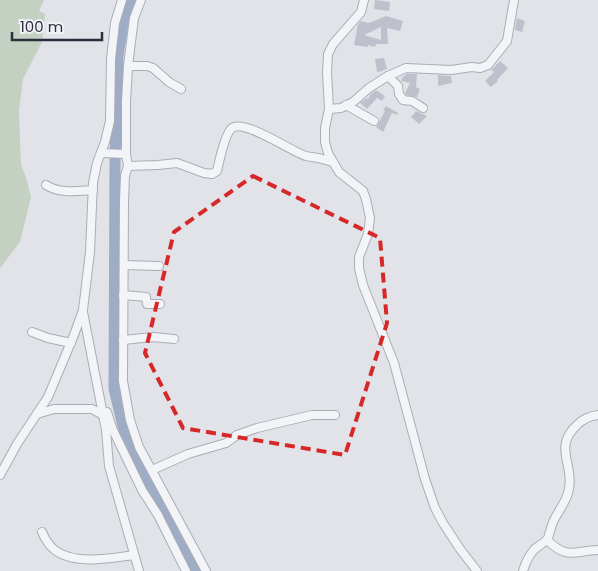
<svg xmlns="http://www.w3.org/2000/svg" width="598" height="571" font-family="Poppins,sans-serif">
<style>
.green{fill:#c4d1c2}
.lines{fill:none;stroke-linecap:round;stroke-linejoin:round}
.river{stroke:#9facc5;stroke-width:11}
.building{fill:#bec1cb;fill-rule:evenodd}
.minor-casing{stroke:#aaadb5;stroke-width:10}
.minor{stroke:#f3f4f7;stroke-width:8}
.marked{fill:none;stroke:#d62828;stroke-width:4;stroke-dasharray:10 6;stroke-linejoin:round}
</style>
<rect width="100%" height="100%" fill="#e1e3e8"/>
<path class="green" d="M0,0H44L39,11L45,14L42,42L23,79L19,111L21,164L27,181L31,197L20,242L0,268Z"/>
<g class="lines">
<path class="river" d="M131,0L124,18L118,56L115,161L114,389L126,439L195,571"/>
</g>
<g class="building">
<path d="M375,0L390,2L389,11L374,9Z"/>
<path d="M386,16L403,21L400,31L387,28L388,44H376L375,47L368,45V47L354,45L358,24L361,21L369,23ZM381,27V40L364,35Z"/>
<path d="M517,18L525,21L522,32L515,30Z"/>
<path d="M384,58L387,69L383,70V71L377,72L375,59Z"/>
<path d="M500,61L508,68L497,80L498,81L491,87L485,81L494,72L491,70Z"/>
<path d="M407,74H417L416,87L420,89L417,97L406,95L405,93L410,83L401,81L403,76L404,77L405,75Z"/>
<path d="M438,75L451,76L452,83L438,86Z"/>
<path d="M376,90L385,96L382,101L377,98L367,109L360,103L367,98L368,99L371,94Z"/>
<path d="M386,106L398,113L397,115L392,113L383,132L376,127L379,123L380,120L385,111L383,110Z"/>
<path d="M416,111L427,116L419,124L411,117Z"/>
</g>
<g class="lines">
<g class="minor-casing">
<g id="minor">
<path d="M141,0L134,18L128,66L126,101V154L128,166L125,176L124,201L123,381L130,420L139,447L206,571"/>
<path d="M364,0L361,12L333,44L328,54L327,73L329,109L325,128V142L328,153L339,172L363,191L366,199L370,218L368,234L359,257V268L363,285L394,363L425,479L435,508L443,523L460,549L477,571"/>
<path d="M128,66H147L153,68L169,82L181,89"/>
<path d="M388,76L398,86L399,94L403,100L412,101L423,108"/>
<path d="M346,105L374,121"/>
<path d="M329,109L341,108L353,102L369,88L388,76L406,68L451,70L472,67L480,68L488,65L507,41L514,0"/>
<path d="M101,153L126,154"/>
<path d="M128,166L158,165L177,163L204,173L212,174L217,171C219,162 225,133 232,128C245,119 292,152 306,156C310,157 314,157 318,158C323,159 328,161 333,162"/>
<path d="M46,185C60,194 77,191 93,190"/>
<path d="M124,265L159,266"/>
<path d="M123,295L146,297L147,304H160"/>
<path d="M83,312L106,430L109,466L139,571"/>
<path d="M32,332L48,338L71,343"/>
<path d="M123,340L153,337L174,339"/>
<path d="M107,412L112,428L142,490L158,515L186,571"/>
<path d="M37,414L54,409H92L103,415"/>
<path d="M152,470L188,454L226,443L237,435L257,428L312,415H335"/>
<path d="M0,475L17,444L48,397L74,335L83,310L90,252L93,183L97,163L105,142L110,121L111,59L115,23L122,0"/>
<path d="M42,532C45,539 49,546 56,551C76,565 111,558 134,555"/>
<path d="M547,540C568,560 573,551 598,550"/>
<path d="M523,571C525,564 529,556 533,551C537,546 545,543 548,538C550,533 551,526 554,520C559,510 567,501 569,489C574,464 553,447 577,425C583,419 590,416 598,415"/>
</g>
</g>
<use href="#minor" class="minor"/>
</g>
<path class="marked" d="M253,176L380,238L387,323L345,455L183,428L145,353L174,232Z"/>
<path d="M12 32v8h90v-8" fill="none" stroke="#2a2f3e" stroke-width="2.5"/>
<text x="20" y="32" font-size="15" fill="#2a2f3e" stroke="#f0f2f6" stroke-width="4" paint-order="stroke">100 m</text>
</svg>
